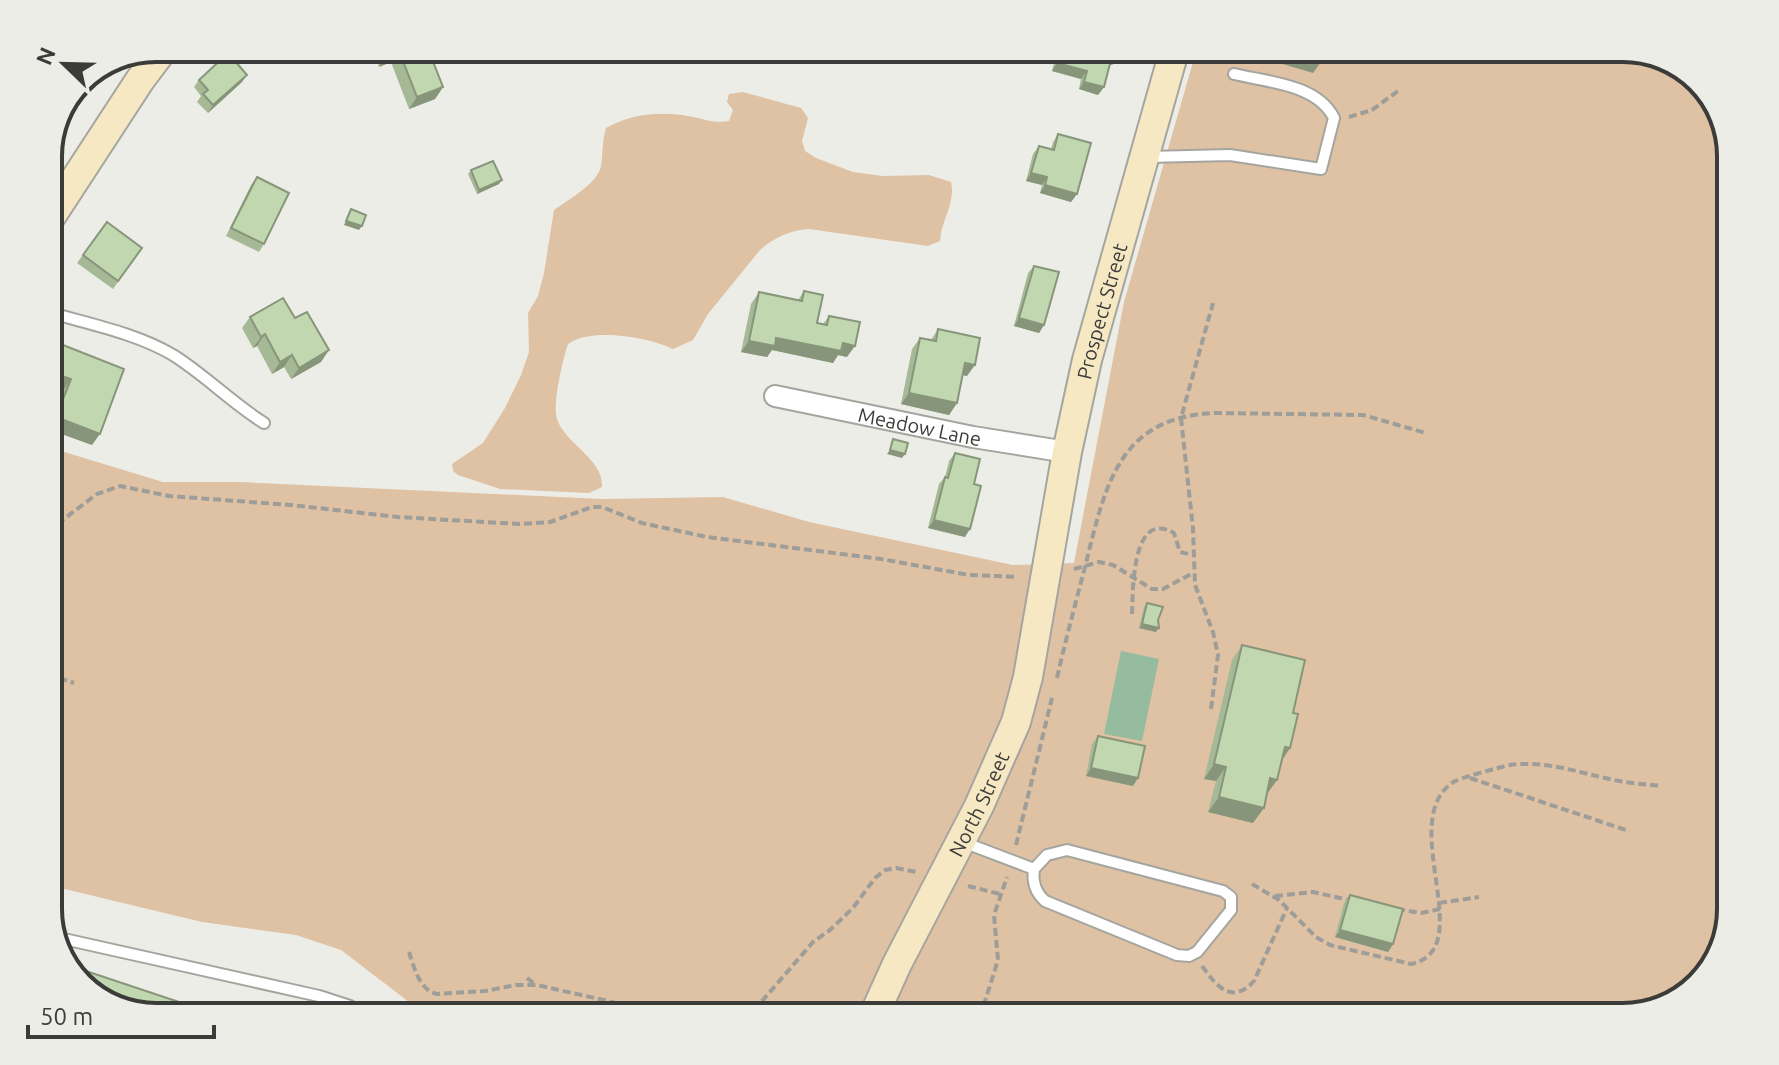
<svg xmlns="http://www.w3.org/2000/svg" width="1779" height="1065" font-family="Ubuntu,sans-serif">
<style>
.green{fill:#dfc1a3}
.water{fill:#95bc9e}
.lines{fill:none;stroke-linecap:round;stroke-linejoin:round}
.lane-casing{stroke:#a5a5a0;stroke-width:14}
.street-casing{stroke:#a5a5a0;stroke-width:24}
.secondary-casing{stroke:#a5a5a0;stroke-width:32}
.path{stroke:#9d9d99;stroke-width:4;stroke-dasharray:8 4;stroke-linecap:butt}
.lane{stroke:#fff;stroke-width:10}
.street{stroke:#fff;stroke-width:20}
.secondary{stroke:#f5e8c3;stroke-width:28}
.wall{fill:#a6b996}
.shaded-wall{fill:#87967a}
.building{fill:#c1d7af;stroke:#87967a;stroke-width:2}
.labels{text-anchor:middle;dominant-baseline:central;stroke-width:6;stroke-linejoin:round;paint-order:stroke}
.street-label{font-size:20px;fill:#3b3c3a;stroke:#edede8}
.rim{fill:none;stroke:#3b3c3a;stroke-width:4}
</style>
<rect width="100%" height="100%" fill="#edede8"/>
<g class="green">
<path d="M1197,48H1623L1677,63L1716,102L1731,150V909L1716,963L1677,1002L1623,1017H506L448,1014L409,1002L341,950L296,935L202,922L48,885V447L163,482H240L602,499L723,497L809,522L1013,565L1074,563L1124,302Z"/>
<path d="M743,92L801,108L808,118L802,141L805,151L816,158L853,172L883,176L929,175L951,182C956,203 941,220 940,241L928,246L809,229C791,230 773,238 760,250L708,314L693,340L673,349C649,337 591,327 568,344C563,358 552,406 557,419C565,444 604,459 602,487L589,493L500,489L458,475L453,471L452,464L483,443L505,408L521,375L529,352L528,313L538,296L544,273L554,210C568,200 598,183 601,166C603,152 602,141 606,128C635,112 667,111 698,118C710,121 717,123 729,121L733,110L727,102L729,94Z"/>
</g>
<path class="water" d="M1121,651L1159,659L1142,741L1104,734Z"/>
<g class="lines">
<g class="lane-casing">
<g id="lane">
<path d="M1148,157L1230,155L1321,169L1334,118C1317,84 1267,82 1234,74"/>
<path d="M48,312C89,324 136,333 173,355C205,375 232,403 264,423"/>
<path d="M963,842L1034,869"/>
<path d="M1067,850L1223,891L1231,897V910L1197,952L1189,956L1177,955L1045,901C1035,892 1032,882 1034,869L1047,855Z"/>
<path d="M55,937L319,996L350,1006L369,1017"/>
</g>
</g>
<g class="street-casing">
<g id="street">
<path id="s1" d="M775,396L973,437L1067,452"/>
</g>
</g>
<g class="secondary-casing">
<g id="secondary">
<path d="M48,221L140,80L164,48"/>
<path id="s2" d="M873,1017L897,964L979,806L1016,722L1028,677L1067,452L1087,360L1175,48"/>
</g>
</g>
<g class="path">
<path d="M1349,117L1372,110L1398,91"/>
<path d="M48,531L97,494L120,486L169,496L291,505L398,517L519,524L550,522L592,507H602L642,523L707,537L881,559L969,575L1018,577"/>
<path d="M1074,569L1099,562L1113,565L1152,589H1163L1193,573"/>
<path d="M1132,614C1133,593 1131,508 1174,533L1180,552L1193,555"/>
<path d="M48,674L74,683"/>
<path d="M1057,678C1066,638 1077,598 1087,559C1106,482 1121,416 1216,413L1363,415L1426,433"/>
<path d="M1211,709L1218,655L1213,632L1195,585L1193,529L1181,418L1213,303"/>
<path d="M1470,778L1629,831"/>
<path d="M1016,845L1052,698"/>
<path d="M1252,884L1279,900L1316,937L1330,945L1411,964C1480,950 1396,822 1452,783C1458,778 1501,767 1510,765C1548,760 1582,774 1619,781C1633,784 1647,784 1662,786"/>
<path d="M968,886L1000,894"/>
<path d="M1275,896L1313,892L1349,900"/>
<path d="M1439,903L1479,897"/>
<path d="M1397,909L1421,913L1440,909"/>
<path d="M409,952C414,967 419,990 437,994L485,991L516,985H537L643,1009L710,1013L744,1012L763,1000L813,942L830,930L853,908L875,878L885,870L896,868L917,872"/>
<path d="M1202,966C1216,985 1231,1006 1254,981L1287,908"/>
<path d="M527,978L535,984"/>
<path d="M980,1017L998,960L994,915L1007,877"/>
</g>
<use href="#lane" class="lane"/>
<use href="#street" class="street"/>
<use href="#secondary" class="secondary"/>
</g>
<g class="wall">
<path d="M372,48H434L437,57L434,62L443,87L435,99L409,109L391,62L379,67Z"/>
<path d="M1058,48H1120L1118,57L1112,65L1110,64L1104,87L1098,95L1079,89L1081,79L1052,71Z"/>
<path d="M199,80L242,82L208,113L197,102L201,96L194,87Z"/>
<path d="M1058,134L1077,194L1071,202L1040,193L1042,185L1026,181L1033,154L1039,146L1051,149L1053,142Z"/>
<path d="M471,170L499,184L477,194L468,174Z"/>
<path d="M257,177L264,244L259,252L226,236L251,185Z"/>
<path d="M107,222L142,248L113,289L77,263Z"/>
<path d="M1034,266L1044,325L1039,333L1014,326L1028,273Z"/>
<path d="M804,291L817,323L823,324L829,316L847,357L838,355L833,363L772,350L767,357L741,352L751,304L759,292L798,300Z"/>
<path d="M250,317L321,362L291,379L284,367L272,374L257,346L253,348L242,328Z"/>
<path d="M938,329L967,376L963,375L957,403L949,415L901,404L912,349L920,338L931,340Z"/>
<path d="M63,345L92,445L48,429L63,391L48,385V376L55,357Z"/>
<path d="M955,453L974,484L965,537L928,528L939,484L945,477L949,461Z"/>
<path d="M1147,603L1158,620L1156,632L1139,628L1144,607Z"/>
<path d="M1242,645L1293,713L1290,748L1282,761L1277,780L1267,794L1253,823L1208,812L1216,781L1204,779L1232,660Z"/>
<path d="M1098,736L1133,786L1086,776L1092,744Z"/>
<path d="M1350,895L1393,944L1388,952L1335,937L1344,903Z"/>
<path d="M254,1005L292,1017H246Z"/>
</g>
<g class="shaded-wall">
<path d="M1228,48H1274L1321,62L1313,73Z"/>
<path d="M1351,48H1366L1363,52Z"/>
<path d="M399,51L391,62L379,67L387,55Z"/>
<path d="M1112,56L1118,57L1112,65L1107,63Z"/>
<path d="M1057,63L1087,71L1081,79L1052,71Z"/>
<path d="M247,75L242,82L208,113L213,105Z"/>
<path d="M1084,82L1104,87L1098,95L1079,89Z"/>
<path d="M443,87L435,99L409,109L417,97Z"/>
<path d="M1031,173L1047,177L1042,185L1026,181Z"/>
<path d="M502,180L499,184L477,194L479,190Z"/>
<path d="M1045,185L1077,194L1071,202L1040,193Z"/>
<path d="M346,221L362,226L359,230L344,225Z"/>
<path d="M1019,318L1044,325L1039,333L1014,326Z"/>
<path d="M265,334L257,346L253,348L261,337Z"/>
<path d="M776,338L843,343L855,346L847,357L838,355L833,363L772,350L767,357L741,352L749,341Z"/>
<path d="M329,350L321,362L291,379L299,368Z"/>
<path d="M292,355L284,367L272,374L280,362Z"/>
<path d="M965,363L975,365L967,376L957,374Z"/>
<path d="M53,373L71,379L63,391L48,385V380Z"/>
<path d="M909,393L957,403L949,415L901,404Z"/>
<path d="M56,417L100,434L92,445L48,429Z"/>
<path d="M890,450L905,454L902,458L887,454Z"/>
<path d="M934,520L970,529L965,537L928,528Z"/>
<path d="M1142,624L1159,628L1156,632L1139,628Z"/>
<path d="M1285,747L1290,748L1280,763Z"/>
<path d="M1214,764L1226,767L1216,781L1204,779Z"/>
<path d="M1091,768L1138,778L1133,786L1086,776Z"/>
<path d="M1270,778L1277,780L1267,794Z"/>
<path d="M1219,797L1264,808L1253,823L1208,812Z"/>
<path d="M1340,930L1393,944L1388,952L1335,937Z"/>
</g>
<g class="building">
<path d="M384,48H434L437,57L432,59L443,87L417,97L399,51L387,55Z"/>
<path d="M1061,48H1120L1118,57L1112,56L1104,87L1084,82L1087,71L1057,63Z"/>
<path d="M1274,48H1325L1321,62Z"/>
<path d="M228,53L247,75L213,105L203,94L208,90L199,80Z"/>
<path d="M1058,134L1091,143L1077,194L1045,185L1047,177L1031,173L1039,146L1054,150Z"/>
<path d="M493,161L502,180L479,190L471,170Z"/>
<path d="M257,177L289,193L264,244L231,228Z"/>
<path d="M351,209L366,215L362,226L346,221Z"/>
<path d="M107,222L142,248L118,281L83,255Z"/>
<path d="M1034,266L1059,272L1044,325L1019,318Z"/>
<path d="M804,291L823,295L817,323L827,325L829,316L860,322L855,346L843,343L841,351L776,338L775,346L749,341L759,292L802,301Z"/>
<path d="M283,298L295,318L307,312L329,350L299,368L292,355L280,362L265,334L261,337L250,317Z"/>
<path d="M938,329L980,338L975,365L965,363L957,403L909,393L920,338L936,341Z"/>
<path d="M63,345L124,369L100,434L56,417L71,379L53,373Z"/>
<path d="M893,439L908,443L905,454L890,450Z"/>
<path d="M955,453L980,459L974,484L981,486L970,529L934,520L945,477L948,478Z"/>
<path d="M1147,603L1163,607L1158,620L1159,628L1142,624Z"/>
<path d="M1242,645L1305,660L1293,713L1298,714L1290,748L1285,747L1277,780L1270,778L1264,808L1219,797L1226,767L1214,764Z"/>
<path d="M1098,736L1145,746L1138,778L1091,768Z"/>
<path d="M1350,895L1403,909L1393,944L1340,930Z"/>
<path d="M68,965L224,1017H156L102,1002L67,968Z"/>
<path d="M254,1005L292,1017H250Z"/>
</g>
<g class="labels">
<g class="street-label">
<text stroke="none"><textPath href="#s2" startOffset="748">Prospect Street</textPath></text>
<text stroke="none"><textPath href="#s1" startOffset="148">Meadow Lane</textPath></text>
<text stroke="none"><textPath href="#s2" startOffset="238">North Street</textPath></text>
</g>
</g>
<path d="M0 0H1779V1065H0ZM156 62H1623A94 94 0 0 1 1717 156V909A94 94 0 0 1 1623 1003H156A94 94 0 0 1 62 909V156A94 94 0 0 1 156 62Z" fill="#edede8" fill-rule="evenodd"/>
<path class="rim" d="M156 62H1623A94 94 0 0 1 1717 156V909A94 94 0 0 1 1623 1003H156A94 94 0 0 1 62 909V156A94 94 0 0 1 156 62Z"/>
<g transform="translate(64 64) rotate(293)" stroke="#edede8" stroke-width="6" paint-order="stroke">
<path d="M0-6L14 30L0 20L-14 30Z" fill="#3b3c3a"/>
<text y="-12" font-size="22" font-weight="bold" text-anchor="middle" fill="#3b3c3a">N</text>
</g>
<path d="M28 1025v12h186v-12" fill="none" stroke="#3b3c3a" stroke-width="4"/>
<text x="40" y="1025" font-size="24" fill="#3b3c3a" stroke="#edede8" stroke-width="6" paint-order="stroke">50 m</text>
</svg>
